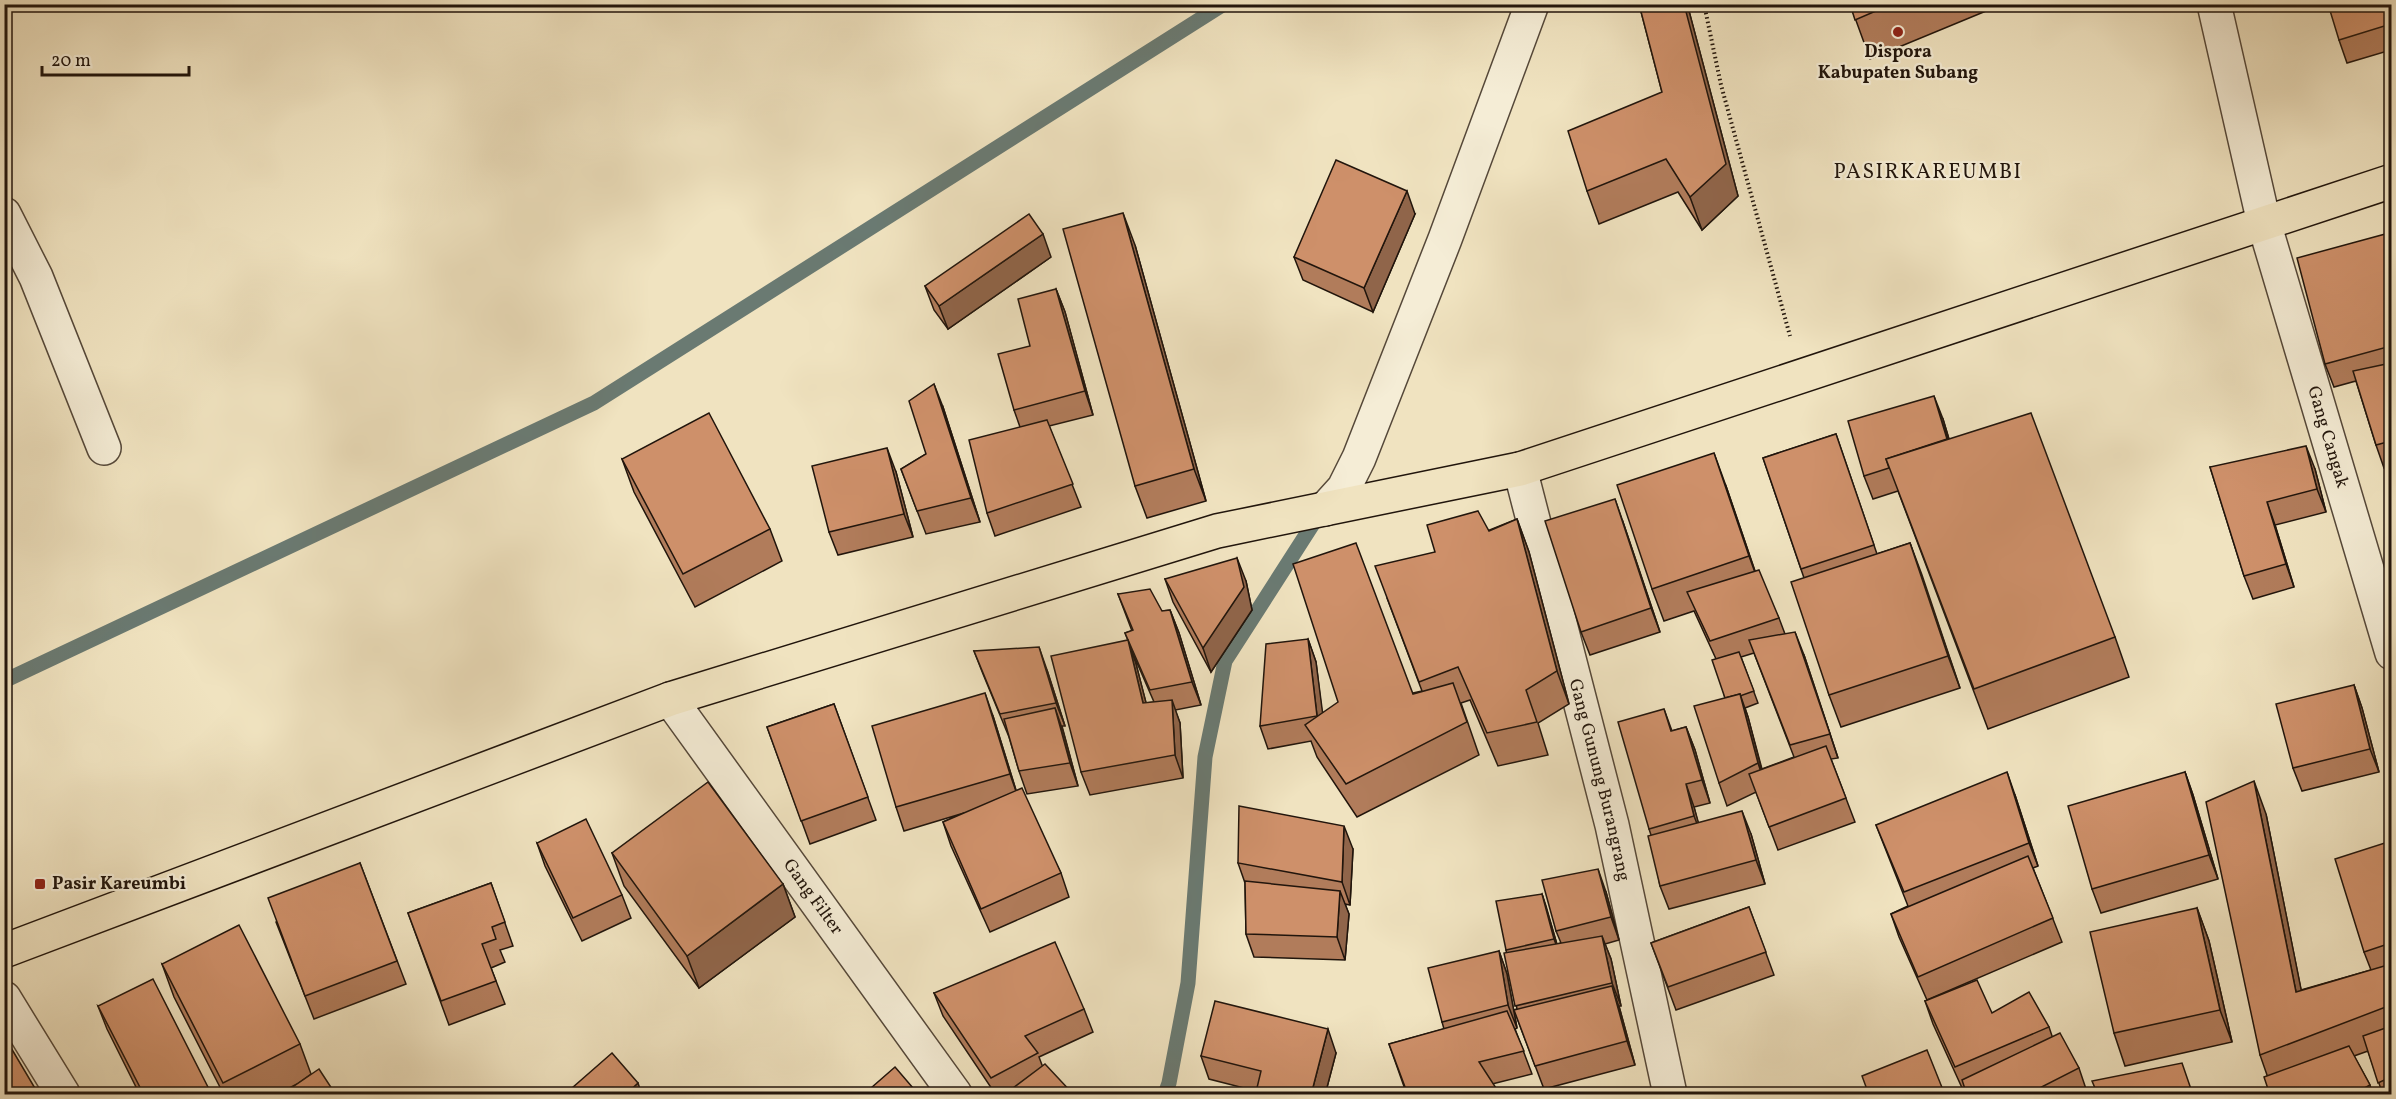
<svg xmlns="http://www.w3.org/2000/svg" width="2396" height="1099" font-family="Vollkorn,serif">
<style>
.lines{fill:none;stroke-linecap:round;stroke-linejoin:round}
.stream{stroke:#6a7a72;stroke-width:15}
.minor-casing{stroke:#554839;stroke-width:36}
.major-casing{stroke:#21150c;stroke-width:36}
.path{stroke:#21150c;stroke-width:4;stroke-dasharray:1.5 3;stroke-linecap:butt}
.minor{stroke:#f5edd6;stroke-width:33}
.major{stroke:#f0e3c0;stroke-width:33}
.wall{fill:#b17c5b;stroke:#21150c;stroke-width:1.5;fill-rule:evenodd}
.shaded-wall{fill:#90654a;stroke:#21150c;stroke-width:1.5}
.building{fill:#ce906a;stroke:#21150c;stroke-width:1.5}
.poi-dot{fill:#8f2418;stroke:#f5edd6;stroke-width:2}
.labels{text-anchor:middle;dominant-baseline:central;stroke-width:4.5;stroke-linejoin:round;paint-order:stroke}
.poi-label{font-size:18px;font-weight:bold;fill:#21150c;stroke:#f5edd6}
.street-label{font-size:18px;fill:#21150c;stroke:#f5edd6}
.quarter-label{font-size:21px;letter-spacing:1.5px;fill:#21150c;stroke:#f5edd6}
</style>
<rect width="100%" height="100%" fill="#f0e3c0"/>
<filter id="stains"><feTurbulence type="fractalNoise" baseFrequency=".00333" numOctaves="4"/><feColorMatrix values="0 0 0 0 .2 0 0 0 0 .09 0 0 0 0 .02 0 0 0 .5 -.17"/></filter>
<radialGradient id="worn" r=".72"><stop offset=".6" stop-color="#630" stop-opacity="0"/><stop offset="1" stop-color="#630" stop-opacity=".3"/></radialGradient>
<g class="lines">
<g class="stream">
<path d="M4,681L594,403L1224,4"/>
<path d="M1165,1094L1169,1083L1188,983L1205,757L1225,661L1320,513"/>
</g>
<g class="minor-casing">
<g id="minor">
<path id="s1" d="M2214,4L2264,223L2392,653"/>
<path d="M4,214L36,277L104,448"/>
<path id="s2" d="M1520,469L1612,825L1670,1094"/>
<path d="M1325,509L1344,488L1359,458L1445,239L1532,4"/>
<path id="s3" d="M670,699L955,1094"/>
<path d="M4,998L63,1094"/>
</g>
</g>
<g class="major-casing">
<path id="major" d="M4,951L670,699L1217,531L1520,469L2392,181"/>
</g>
<path class="path" d="M1704,4L1721,85L1790,336"/>
<use href="#minor" class="minor"/>
<use href="#major" class="major"/>
</g>
<g class="wall">
<path d="M1639,4H1687L1689,11L1738,196L1702,230L1678,192L1599,224L1587,191L1662,92Z"/>
<path d="M1850,4H2003L1870,59Z"/>
<path d="M2391,4V50L2347,63L2339,40Z"/>
<path d="M1415,214L1373,312L1303,280L1294,257Z"/>
<path d="M2391,240V466L2384,468L2376,445L2356,381L2334,387L2325,364Z"/>
<path d="M1135,245L1206,501L1147,518L1135,486Z"/>
<path d="M1051,257L948,329L934,310L925,286Z"/>
<path d="M1056,289L1065,312L1093,415L1049,426L1081,507L995,536L987,513L1020,427L1014,410L1030,346Z"/>
<path d="M943,407L980,522L926,534L901,469L926,454Z"/>
<path d="M1943,419L1949,439L2115,637L2129,677L1988,729L1898,491L1873,499L1864,476Z"/>
<path d="M1836,434L1877,554L1910,543L1960,688L1841,727L1829,695L1804,578L1763,458Z"/>
<path d="M622,459L770,529L782,561L695,607L634,492Z"/>
<path d="M2210,467L2315,469L2326,512L2275,525L2294,587L2253,599L2244,576Z"/>
<path d="M896,472L913,537L838,555L829,532Z"/>
<path d="M1726,486L1755,571L1779,618L1785,634L1804,655L1838,758L1831,759L1855,822L1778,850L1756,792L1727,806L1719,783L1725,698L1716,659L1694,611L1664,621L1652,589ZM1754,653L1794,757L1762,769L1748,717L1745,708L1758,703L1741,657Z"/>
<path d="M1517,519L1529,552L1569,704L1538,723L1548,755L1498,766L1470,700L1461,703L1479,755L1357,817L1317,757L1311,741L1268,749L1260,726L1308,639L1316,662L1322,713L1422,691L1387,598L1435,552Z"/>
<path d="M1623,522L1660,632L1590,655L1581,632Z"/>
<path d="M1165,579L1246,581L1252,610L1211,672L1173,602Z"/>
<path d="M1118,594L1162,611L1170,610L1179,633L1201,705L1175,710L1180,723L1183,778L1090,795L1081,772L1128,640L1136,664L1146,703L1154,702L1134,656L1125,633L1132,631Z"/>
<path d="M974,651L1047,670L1065,726H1062L1078,786L1027,794L1019,771L1009,737L983,674Z"/>
<path d="M2354,685L2362,708L2379,772L2302,791L2293,768Z"/>
<path d="M834,704L876,820L810,844L767,727Z"/>
<path d="M1664,709L1672,731L1686,727L1695,750L1710,803L1694,807L1698,823L1751,834L1765,884L1669,909L1660,886L1651,835L1649,829Z"/>
<path d="M993,716L1016,790L1061,873L1069,897L990,932L951,846L943,822L964,813L904,831L896,807Z"/>
<path d="M2185,772L2193,795L2218,879L2101,913L2092,889Z"/>
<path d="M2015,795L2038,866L2033,868L2062,942L1927,1000L1899,937L1891,914L1908,906L1876,825Z"/>
<path d="M2266,814L2301,990L2371,970L2364,952L2391,841V1095H2383L2368,1051L2354,1056L2370,1085L2373,1095H2270L2267,1075L2260,1055Z"/>
<path d="M537,843L622,895L631,918L582,941L545,866Z"/>
<path d="M1353,849L1350,905L1345,904L1349,914L1345,960L1254,957L1246,934L1245,883L1238,863Z"/>
<path d="M612,853L783,884L795,917L699,988L624,886Z"/>
<path d="M360,863L406,984L314,1019L276,922Z"/>
<path d="M491,883L513,946L500,950L505,962L491,968L505,1004L449,1025L408,913Z"/>
<path d="M1606,892L1619,940L1605,944L1611,959L1621,1006H1619L1635,1065L1544,1089L1514,1010L1517,1009L1506,950L1542,894L1557,944L1561,943L1556,931Z"/>
<path d="M1749,907L1774,975L1676,1010L1651,943Z"/>
<path d="M2197,908L2209,941L2232,1042L2125,1066L2114,1033Z"/>
<path d="M1499,951L1507,974L1517,1028L1515,1029L1532,1074L1492,1084L1498,1095H1407L1389,1044L1444,1029L1442,1022Z"/>
<path d="M162,964L300,1044L311,1074L297,1084L276,1095H224L174,997Z"/>
<path d="M934,993L1084,1009L1093,1032L1039,1057L1042,1065L1074,1095H996L943,1016Z"/>
<path d="M1925,1001L1992,1013L2049,1027L2052,1036L2079,1068L2087,1092L2082,1095H1967L1965,1090H1963L1933,1024Z"/>
<path d="M98,1006L212,1095H140L107,1029Z"/>
<path d="M1336,1053L1325,1095H1257L1256,1091L1209,1079L1201,1056Z"/>
</g>
<g class="shaded-wall">
<path d="M1684,4H1687L1689,11L1738,196L1702,230L1690,197Z"/>
<path d="M1407,191L1415,214L1373,312L1364,288Z"/>
<path d="M1123,213L1135,245L1206,501L1194,469Z"/>
<path d="M1043,234L1051,257L948,329L939,306Z"/>
<path d="M1056,289L1065,312L1093,415L1085,391Z"/>
<path d="M934,384L943,407L980,522L971,498Z"/>
<path d="M1934,396L1943,419L1959,473L1951,450Z"/>
<path d="M2306,446L2315,469L2326,512L2317,489Z"/>
<path d="M887,448L896,472L913,537L904,514Z"/>
<path d="M1714,453L1726,486L1761,589L1749,556Z"/>
<path d="M1615,499L1623,522L1660,632L1651,608Z"/>
<path d="M2267,502L2275,525L2294,587L2286,564Z"/>
<path d="M1517,519L1529,552L1569,704L1557,671Z"/>
<path d="M1910,543L1922,575L1960,688L1948,656Z"/>
<path d="M1237,558L1246,581L1252,610L1211,672L1203,648Z"/>
<path d="M1170,610L1179,633L1201,705L1192,682Z"/>
<path d="M1795,632L1804,655L1838,758L1830,734Z"/>
<path d="M1308,639L1316,662L1326,739L1317,716Z"/>
<path d="M1128,640L1136,664L1152,726L1143,703Z"/>
<path d="M1039,647L1047,670L1065,726L1056,703Z"/>
<path d="M2354,685L2362,708L2379,772L2370,749Z"/>
<path d="M985,693L993,716L1018,797L1010,774Z"/>
<path d="M1740,694L1748,717L1766,787L1758,763Z"/>
<path d="M1172,700L1180,723L1183,778L1175,755Z"/>
<path d="M1055,708L1063,731L1078,786L1070,763Z"/>
<path d="M1686,727L1695,750L1710,803L1702,780Z"/>
<path d="M2007,772L2015,795L2038,866L2029,843Z"/>
<path d="M2185,772L2193,795L2218,879L2209,855Z"/>
<path d="M2254,781L2266,814L2308,1024L2296,992Z"/>
<path d="M1686,784L1694,807L1703,839L1694,816Z"/>
<path d="M1742,811L1751,834L1765,884L1756,860Z"/>
<path d="M1344,826L1353,849L1350,905L1342,882Z"/>
<path d="M1598,869L1606,892L1619,940L1611,917Z"/>
<path d="M783,884L795,917L699,988L687,956Z"/>
<path d="M1340,891L1349,914L1345,960L1337,937Z"/>
<path d="M1542,894L1546,906L1559,952L1554,939Z"/>
<path d="M2197,908L2209,941L2232,1042L2220,1010Z"/>
<path d="M1602,936L1611,959L1621,1006L1612,983Z"/>
<path d="M1499,951L1507,974L1517,1028L1508,1005Z"/>
<path d="M1612,986L1620,1010L1635,1065L1627,1041Z"/>
<path d="M1328,1029L1336,1053L1325,1095H1311Z"/>
<path d="M638,1083L642,1095H625Z"/>
</g>
<g class="building">
<path d="M1639,4H1684L1726,164L1690,197L1666,159L1587,191L1568,131L1662,92Z"/>
<path d="M1850,4H1892L1855,20Z"/>
<path d="M2328,4H2391V24L2339,40Z"/>
<path d="M1336,160L1407,191L1364,288L1294,257Z"/>
<path d="M1123,213L1194,469L1135,486L1063,229Z"/>
<path d="M1029,214L1043,234L939,306L925,286Z"/>
<path d="M2389,233L2391,242V346L2325,364L2297,258Z"/>
<path d="M1056,289L1085,391L1014,410L998,354L1030,346L1018,299Z"/>
<path d="M2391,363V441L2376,445L2353,371Z"/>
<path d="M934,384L971,498L917,511L901,469L926,454L909,401Z"/>
<path d="M1934,396L1947,439L1886,459L1889,468L1864,476L1848,421Z"/>
<path d="M709,413L770,529L683,574L622,459Z"/>
<path d="M2031,413L2115,637L1974,689L1886,459Z"/>
<path d="M1047,420L1073,484L987,513L969,440Z"/>
<path d="M1836,434L1874,545L1801,569L1763,458Z"/>
<path d="M2306,446L2317,489L2267,502L2286,564L2244,576L2210,467Z"/>
<path d="M887,448L904,514L829,532L812,466Z"/>
<path d="M1714,453L1749,556L1652,589L1617,485Z"/>
<path d="M1615,499L1651,608L1581,632L1545,521Z"/>
<path d="M1478,511L1489,531L1517,519L1557,671L1526,690L1537,722L1487,733L1458,667L1419,682L1375,566L1435,552L1427,525Z"/>
<path d="M1356,543L1413,694L1453,683L1467,722L1346,784L1305,725L1338,702L1293,564Z"/>
<path d="M1910,543L1948,656L1829,695L1791,582Z"/>
<path d="M1237,558L1244,587L1203,648L1165,579Z"/>
<path d="M1759,570L1779,618L1710,641L1687,592Z"/>
<path d="M1150,589L1162,611L1170,610L1192,682L1150,690L1125,633L1133,630L1118,594Z"/>
<path d="M1795,632L1830,734L1790,745L1749,640Z"/>
<path d="M1308,639L1317,716L1260,726L1266,644Z"/>
<path d="M1128,640L1143,703L1172,700L1175,755L1081,772L1051,656Z"/>
<path d="M1039,647L1056,703L1000,714L974,651Z"/>
<path d="M1739,652L1754,691L1740,696V694L1725,698L1712,660Z"/>
<path d="M2354,685L2370,749L2293,768L2276,704Z"/>
<path d="M985,693L1010,774L896,807L872,726Z"/>
<path d="M1740,694L1758,763L1719,783L1694,706Z"/>
<path d="M834,704L868,797L801,821L767,727Z"/>
<path d="M1055,708L1070,763L1019,771L1004,719Z"/>
<path d="M1664,709L1671,731L1686,727L1702,780L1686,784L1694,816L1649,829L1618,722Z"/>
<path d="M1826,746L1846,798L1769,827L1749,774Z"/>
<path d="M2007,772L2029,843L1904,892L1876,825Z"/>
<path d="M2185,772L2209,855L2092,889L2068,806Z"/>
<path d="M2254,781L2296,992L2391,964V1005L2260,1055L2206,802Z"/>
<path d="M708,782L783,884L687,956L612,853Z"/>
<path d="M1022,788L1061,873L981,909L943,822Z"/>
<path d="M1239,806L1344,826L1342,882L1238,863Z"/>
<path d="M1742,811L1756,860L1660,886L1648,836Z"/>
<path d="M586,819L622,895L573,918L537,843Z"/>
<path d="M2391,841V943L2364,952L2335,859Z"/>
<path d="M2028,856L2053,918L1918,977L1891,914Z"/>
<path d="M360,863L397,961L305,996L268,898Z"/>
<path d="M1598,869L1611,917L1556,931L1542,880Z"/>
<path d="M1245,881L1340,891L1337,937L1246,934Z"/>
<path d="M491,883L505,922L492,927L496,939L482,944L496,981L441,1001L408,913Z"/>
<path d="M1542,894L1554,939L1506,950L1496,901Z"/>
<path d="M1749,907L1766,952L1668,987L1651,943Z"/>
<path d="M2197,908L2220,1010L2114,1033L2090,932Z"/>
<path d="M239,925L300,1044L223,1083L162,964Z"/>
<path d="M1602,936L1612,983L1515,1006L1504,953Z"/>
<path d="M1055,942L1084,1009L1025,1036L1038,1053L991,1078L934,993Z"/>
<path d="M1499,951L1508,1005L1442,1022L1428,968Z"/>
<path d="M153,979L212,1095H144L98,1006Z"/>
<path d="M1977,980L1992,1013L2029,992L2049,1027L1955,1067L1925,1001Z"/>
<path d="M1612,986L1627,1041L1535,1066L1514,1010Z"/>
<path d="M1215,1001L1328,1029L1311,1095H1264L1256,1092L1261,1071L1201,1056Z"/>
<path d="M1507,1011L1524,1051L1479,1062L1496,1088L1470,1095H1408L1389,1044Z"/>
<path d="M2391,1026V1077L2378,1083L2363,1036Z"/>
<path d="M2060,1033L2079,1068L2026,1095H1967L1962,1080Z"/>
<path d="M4,1036L39,1095H4Z"/>
<path d="M2349,1046L2370,1085L2352,1095H2270L2264,1077Z"/>
<path d="M1927,1050L1945,1095H1869L1862,1076Z"/>
<path d="M612,1053L638,1083L625,1095H564Z"/>
<path d="M2182,1063L2193,1095H2098L2092,1081Z"/>
<path d="M1045,1064L1074,1095L1005,1094Z"/>
<path d="M895,1067L919,1095H863Z"/>
<path d="M319,1069L336,1095H281Z"/>
<path d="M2391,1085V1095L2387,1087Z"/>
</g>
<g class="poi-dot">
<circle cx="1898" cy="32" r="6"/>
<rect x="34" y="878" width="12" height="12" rx="3"/>
</g>
<g class="labels">
<g class="poi-label">
<text x="1898" y="52">Dispora<tspan x="1898" dy="21">Kabupaten Subang</tspan></text>
<text x="52" y="884" text-anchor="start">Pasir Kareumbi</text>
</g>
<g class="street-label">
<text stroke="none"><textPath href="#s1" startOffset="448">Gang Cangak</textPath></text>
<text stroke="none"><textPath href="#s2" startOffset="321">Gang Gunung Burangrang</textPath></text>
<text stroke="none"><textPath href="#s3" startOffset="244">Gang Filter</textPath></text>
</g>
<g class="quarter-label">
<text x="1928" y="172">PASIRKAREUMBI</text>
</g>
</g>
<rect width="2396" height="1099" fill="none" stroke="#f0e3c0" stroke-width="24"/>
<rect x="6" y="6" width="2384" height="1087" fill="none" stroke="#21150c" stroke-width="3"/>
<rect x="12" y="12" width="2372" height="1075" fill="none" stroke="#21150c" stroke-width="1.5"/>
<path d="M42 66v9h147v-9" fill="none" stroke="#21150c" stroke-width="3"/>
<text x="51" y="66" font-size="18" fill="#21150c" stroke="#f5edd6" stroke-width="4.5" paint-order="stroke">20 m</text>
<rect width="100%" height="100%" filter="url(#stains)"/>
<rect width="100%" height="100%" fill="url(#worn)"/>
</svg>
